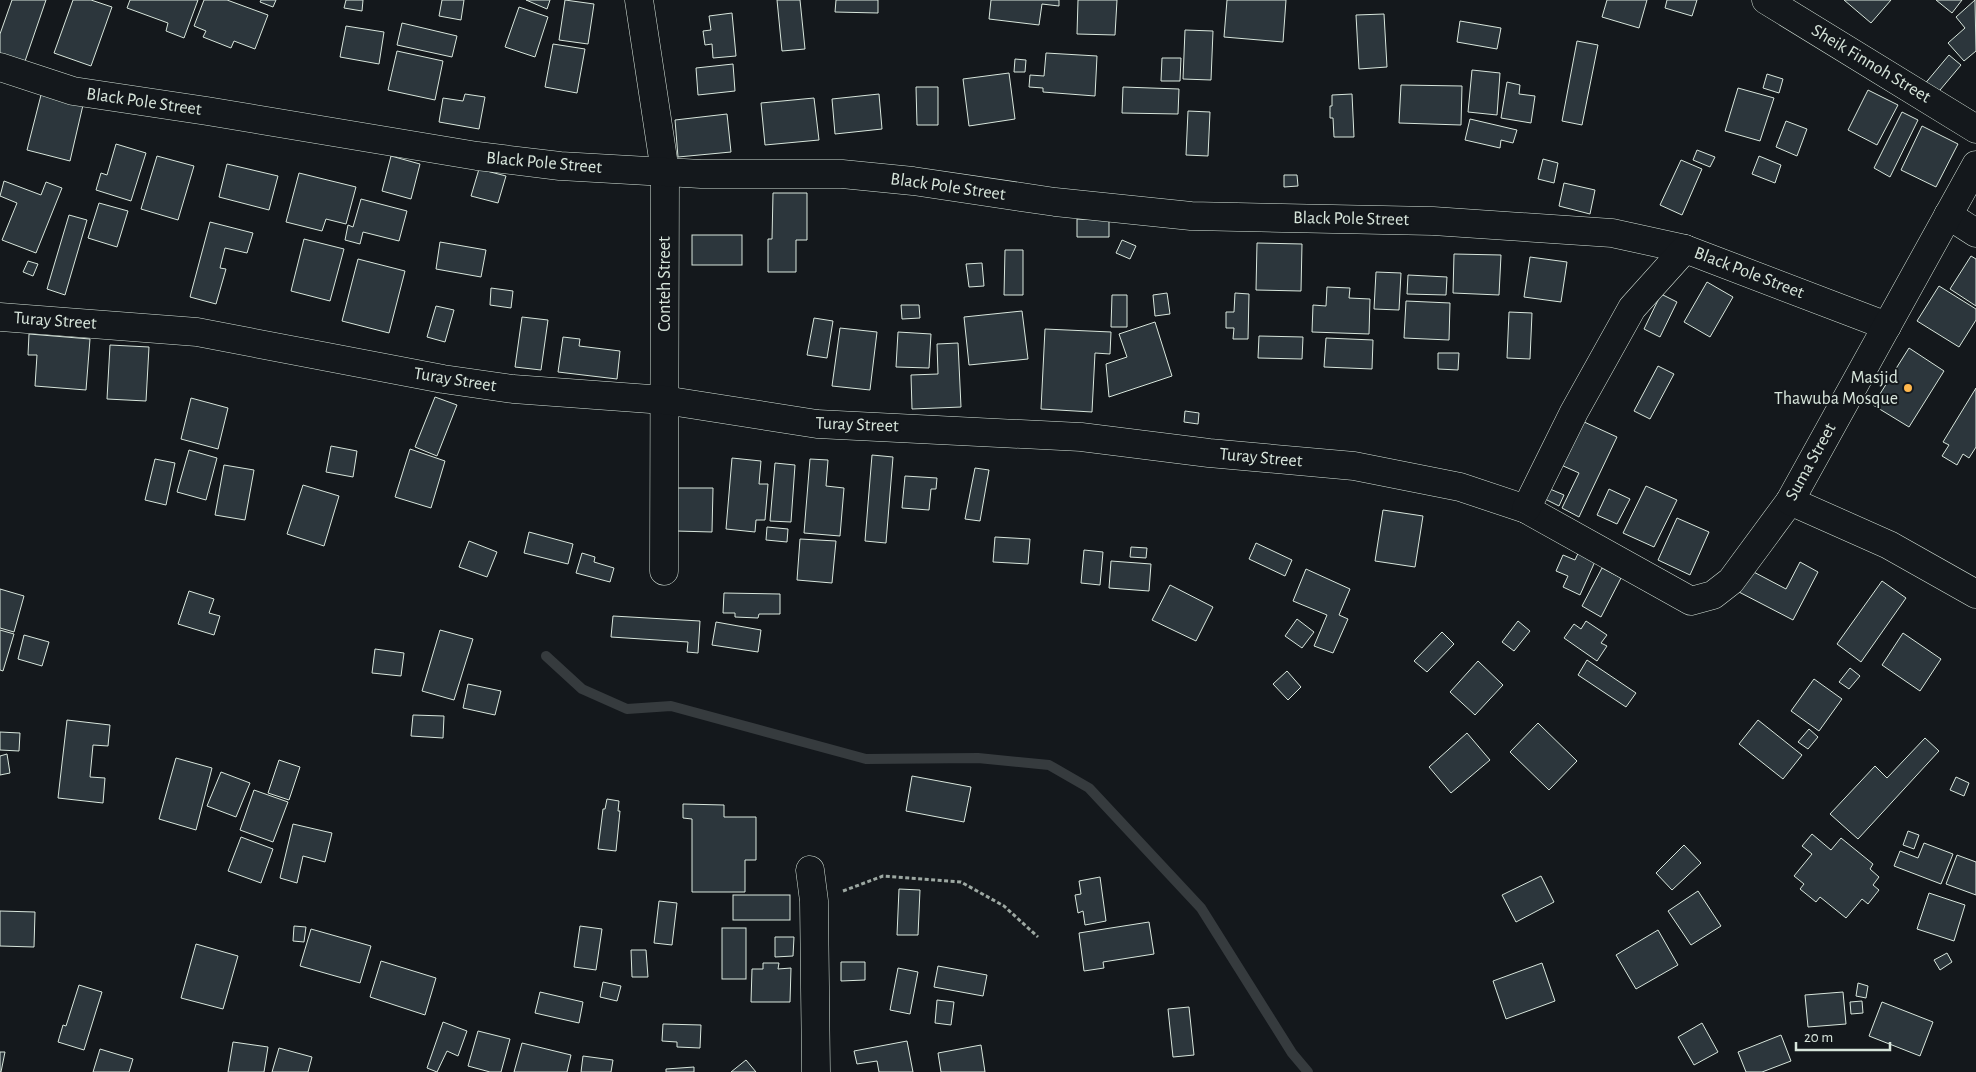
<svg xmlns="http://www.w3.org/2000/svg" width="1976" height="1072" font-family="'Alegreya Sans',sans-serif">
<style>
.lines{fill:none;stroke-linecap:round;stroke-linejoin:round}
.stream{stroke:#363b3e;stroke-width:10}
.building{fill:#2c363c;stroke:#d8e6dc}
.street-casing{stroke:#d8e6dc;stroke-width:29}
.path{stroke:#9da8a2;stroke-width:3;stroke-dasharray:4 2.5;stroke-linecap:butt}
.street{stroke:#14181c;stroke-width:28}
.poi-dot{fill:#ffb74d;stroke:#14181c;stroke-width:2}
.labels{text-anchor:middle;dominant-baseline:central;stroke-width:4;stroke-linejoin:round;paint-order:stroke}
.street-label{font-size:18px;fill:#d8e6dc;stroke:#14181c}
.poi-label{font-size:18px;fill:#d8e6dc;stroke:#14181c;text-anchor:end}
</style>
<rect width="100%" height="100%" fill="#14181c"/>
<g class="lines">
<path class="stream" d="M546,656L582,689L627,709L671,706L866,759L978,758L1049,765L1089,788L1201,908L1292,1053L1308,1072"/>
</g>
<g class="building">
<path d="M12,0H46L23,67L0,59V34Z"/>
<path d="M73,0H91L112,7L91,66L54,53Z"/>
<path d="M130,0H198L184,38L166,31L168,23L127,8Z"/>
<path d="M204,0H227L268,15L255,49L234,41L231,48L203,37L206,31L194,26Z"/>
<path d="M261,0H276L273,7L260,2Z"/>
<path d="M346,0H363L362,11L344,8Z"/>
<path d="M442,0H464L461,20L439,16Z"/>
<path d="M526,0H550L547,9Z"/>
<path d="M565,0L594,4L588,44L559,40Z"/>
<path d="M777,0H800L805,49L782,51Z"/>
<path d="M836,0H878V13L835,12Z"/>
<path d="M991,0H1059V6L1042,4L1039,25L989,19Z"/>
<path d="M1078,0H1117L1115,35L1077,34Z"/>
<path d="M1227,0H1286L1283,42L1224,37Z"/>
<path d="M1607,0H1647L1639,28L1602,17Z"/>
<path d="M1667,0H1697L1692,16L1665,8Z"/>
<path d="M1844,0H1891L1871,23Z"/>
<path d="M1936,0H1962L1952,13Z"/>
<path d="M1975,0L1976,51L1964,61L1948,43L1965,28L1956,17Z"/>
<path d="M519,7L548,17L535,57L505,47Z"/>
<path d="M732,13L736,56L713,58L712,44L705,45L703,31L711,30L709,16Z"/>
<path d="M1384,14L1387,67L1359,69L1356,15Z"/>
<path d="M1460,21L1501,28L1497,49L1457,42Z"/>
<path d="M402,23L457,36L452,57L397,45Z"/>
<path d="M346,26L384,32L379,64L340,57Z"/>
<path d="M1185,30L1213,31L1211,80L1183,79Z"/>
<path d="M1577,41L1598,45L1582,125L1562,121Z"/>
<path d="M553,44L585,49L577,93L545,87Z"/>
<path d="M397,51L443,61L435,100L388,90Z"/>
<path d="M1046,53L1097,56L1095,96L1043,92V88L1029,87L1030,75L1044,76Z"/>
<path d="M1949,55L1961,65L1935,96L1923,86Z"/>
<path d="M1162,58H1181L1180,81H1161Z"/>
<path d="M1015,59L1026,60L1025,72H1014Z"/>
<path d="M733,64L735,91L698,95L696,68Z"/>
<path d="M1472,70L1500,73L1497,115L1468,112Z"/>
<path d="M1009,73L1015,119L969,126L963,79Z"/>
<path d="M1767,74L1783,79L1779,93L1763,88Z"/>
<path d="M1507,82L1520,85L1519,94L1535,96L1531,123L1501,118Z"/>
<path d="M1401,85L1462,86L1461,125L1399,123Z"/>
<path d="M916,87H938V125H917Z"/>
<path d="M1123,87L1179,89L1178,114L1122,113Z"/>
<path d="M1738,88L1774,98L1760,141L1725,131Z"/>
<path d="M1868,90L1898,105L1877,145L1848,130Z"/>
<path d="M465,94L485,97L479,129L439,122L443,98L463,101Z"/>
<path d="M879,94L882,129L835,134L832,99Z"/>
<path d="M1352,94L1354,137H1334L1333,118H1330V106H1332V95Z"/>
<path d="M41,95L83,105L70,161L27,150Z"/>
<path d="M814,98L819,140L765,145L761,103Z"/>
<path d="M1188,111L1210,112L1208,156L1186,155Z"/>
<path d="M1902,112L1918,120L1890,177L1874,168Z"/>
<path d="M727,114L731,152L678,157L675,120Z"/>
<path d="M1470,119L1517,130L1513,143L1501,140L1500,148L1465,140Z"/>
<path d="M1786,121L1807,129L1797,156L1776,147Z"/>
<path d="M1922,126L1958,144L1936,187L1901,170Z"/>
<path d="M116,144L146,153L131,201L96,190L101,173L107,175Z"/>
<path d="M1697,150L1715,157L1710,167L1693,160Z"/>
<path d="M157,156L194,166L178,220L141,209Z"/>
<path d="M391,156L420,164L411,199L382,191Z"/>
<path d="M1759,156L1781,165L1775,183L1752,174Z"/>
<path d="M1543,159L1558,163L1554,183L1538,179Z"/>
<path d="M1681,160L1702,169L1682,215L1660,205Z"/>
<path d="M227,164L278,176L269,210L219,197Z"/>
<path d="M479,169L506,176L498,203L471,196Z"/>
<path d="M299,173L356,187L346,224L326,219L322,231L286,222Z"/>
<path d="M1284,175H1297L1298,186L1284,187Z"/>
<path d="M4,181L41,195L46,182L62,188L36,253L2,240L17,203L0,196Z"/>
<path d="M1564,183L1595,190L1590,214L1559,206Z"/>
<path d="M773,193H807V240H796V272H768V239H772Z"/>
<path d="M361,199L407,211L399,241L363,232L360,244L345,240L348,225L353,227Z"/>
<path d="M99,203L128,211L117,247L88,238Z"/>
<path d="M69,215L87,220L65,295L47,289Z"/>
<path d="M1077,219L1109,220V237H1077Z"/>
<path d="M210,222L253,233L247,253L225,248L220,268L226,269L216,304L190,297Z"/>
<rect x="692" y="235" width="50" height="30"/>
<path d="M304,239L344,249L330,301L291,291Z"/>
<path d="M1122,240L1136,246L1130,259L1116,253Z"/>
<path d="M440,242L486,250L481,277L436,269Z"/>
<path d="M1257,243L1302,244L1301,291L1256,290Z"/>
<path d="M1005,250H1023V295H1004Z"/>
<path d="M1454,254L1501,255L1499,295L1453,293Z"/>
<path d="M1971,256L1976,259V306L1950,289Z"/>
<path d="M1530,257L1567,262L1561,302L1524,297Z"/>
<path d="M358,259L405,271L389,333L342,321Z"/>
<path d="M28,261L38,264L33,276L23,272Z"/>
<path d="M982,263L984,286L969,287L966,264Z"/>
<path d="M1376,272L1401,273L1399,310L1374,309Z"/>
<path d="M1408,275L1447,277L1446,295L1407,294Z"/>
<path d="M1707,282L1733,297L1710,337L1684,322Z"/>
<path d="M1939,286L1976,309V320L1959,347L1917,321Z"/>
<path d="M1327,287L1350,288L1349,298L1370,299L1369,334L1312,332L1313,305L1326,306Z"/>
<path d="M491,288L513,291L511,308L490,305Z"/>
<path d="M1167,293L1170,314L1155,316L1153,295Z"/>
<path d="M1235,293L1249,294L1248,339H1233L1234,328H1226V312H1234Z"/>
<path d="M1661,294L1677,302L1660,337L1644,329Z"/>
<path d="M1112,295H1127V327H1111Z"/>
<path d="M1406,301L1450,303L1449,340L1404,338Z"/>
<path d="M901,305H919L920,318L902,319Z"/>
<path d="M436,306L454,310L445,342L427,337Z"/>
<path d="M1022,311L1028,359L969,365L964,317Z"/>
<path d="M1509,312L1532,313L1530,359L1507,358Z"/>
<path d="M522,317L548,320L541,370L515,367Z"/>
<path d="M814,318L833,321L827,358L807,355Z"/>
<path d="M1155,322L1172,376L1109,397L1106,364L1127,357L1119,334Z"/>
<path d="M840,328L877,332L870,390L832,386Z"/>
<path d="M1045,329L1111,332L1110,354L1095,353L1092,412L1041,409Z"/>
<path d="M898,332L931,334L929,368L896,367Z"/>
<path d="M29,334L90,339L86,390L35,386L37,355H28Z"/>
<path d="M1259,336L1303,337L1302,359L1258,358Z"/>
<path d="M563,337L580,339L579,346L620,351L617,379L558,372Z"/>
<path d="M1326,338L1373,340L1372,369L1324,367Z"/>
<path d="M958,343L961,407L912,409L911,375L938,374L937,344Z"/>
<path d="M110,345L149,347L146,401L107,399Z"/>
<path d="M1909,348L1944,371L1909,427L1873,405Z"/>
<path d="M1438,353H1459L1458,370L1438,369Z"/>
<path d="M1658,366L1674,374L1650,419L1634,411Z"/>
<path d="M1976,388V447L1969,458L1963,454L1957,465L1942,456L1949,445L1943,442Z"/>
<path d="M435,397L457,405L437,456L415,447Z"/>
<path d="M191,398L228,408L218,449L181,439Z"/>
<path d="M1185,411L1199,413L1198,424L1184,422Z"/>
<path d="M1582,421L1617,437L1579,517L1562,508L1579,473L1561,465Z"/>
<path d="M331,446L357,451L353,477L326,472Z"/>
<path d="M410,449L445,461L431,508L395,497Z"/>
<path d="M189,450L217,458L206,500L177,492Z"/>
<path d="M872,455L893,457L886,543L865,541Z"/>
<path d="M732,458L761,461L759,484H768L765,520H756L755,532L726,529Z"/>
<path d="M155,459L175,463L166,505L145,500Z"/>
<path d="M810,459L828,460L826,486L844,488L840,536L804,533Z"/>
<path d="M775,463L795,465L791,522L770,521Z"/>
<path d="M224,465L254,470L245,520L215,515Z"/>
<path d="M975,468L989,470L980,521L965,519Z"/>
<path d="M905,476L937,478L936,489H931L929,510L902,508Z"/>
<path d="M303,485L339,496L324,546L287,534Z"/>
<path d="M1646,486L1677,500L1654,547L1623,533Z"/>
<path d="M677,488H713L712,532L676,531Z"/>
<path d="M1550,489L1564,495L1559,506L1545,499Z"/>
<path d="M1609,489L1630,499L1617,524L1597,515Z"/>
<path d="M1383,510L1423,516L1415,567L1375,561Z"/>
<path d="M1677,518L1709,532L1690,575L1658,560Z"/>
<path d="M767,527L788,529L787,542L766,540Z"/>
<path d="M529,532L573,544L568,564L524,553Z"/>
<path d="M995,537L1030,539L1028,564L993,562Z"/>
<path d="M800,539L836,541L832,583L797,580Z"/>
<path d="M469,541L497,552L487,577L459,567Z"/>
<path d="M1256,543L1292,560L1285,576L1249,559Z"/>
<path d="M1131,547L1147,548L1146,558L1130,557Z"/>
<path d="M1580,549L1597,557L1580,595L1563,587L1568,576L1556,571L1563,555L1575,560Z"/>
<path d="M1084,550L1103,552L1100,585L1081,583Z"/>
<path d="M582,553L595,557L594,562L614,568L610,582L576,573Z"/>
<path d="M1111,561L1151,564L1149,591L1109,588Z"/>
<path d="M1800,562L1818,572L1793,620L1737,591L1748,569L1786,589Z"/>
<path d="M1602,568L1621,578L1601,617L1582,606Z"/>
<path d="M1306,569L1350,589L1339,615L1348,619L1333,653L1314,646L1327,615L1293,601Z"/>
<path d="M1882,581L1906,598L1861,662L1837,644Z"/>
<path d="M1170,585L1213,607L1196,641L1152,620Z"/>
<path d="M0,589L24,596L14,632L0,628Z"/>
<path d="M189,591L214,599L209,613L220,616L214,635L178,624Z"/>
<path d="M724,593L780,594V614H759L758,618L735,617V613H723Z"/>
<path d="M613,616L700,621L698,653L687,652L688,642L611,637Z"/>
<path d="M1297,619L1314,632L1302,648L1285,636Z"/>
<path d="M1518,621L1530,631L1514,651L1502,642Z"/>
<path d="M1586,621L1607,635L1601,643L1607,646L1597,661L1564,638L1574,624L1581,629Z"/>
<path d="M716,622L761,630L758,652L712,645Z"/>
<path d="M0,630L14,634L3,671L0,670Z"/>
<path d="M440,630L473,639L454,700L422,691Z"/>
<path d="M1442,632L1454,644L1427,672L1414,661Z"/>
<path d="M1903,633L1941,659L1920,691L1882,665Z"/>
<path d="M24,635L49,642L42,666L18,659Z"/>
<path d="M375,649L404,653L401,676L372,673Z"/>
<path d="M1587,660L1636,693L1626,707L1578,675Z"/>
<path d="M1478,661L1503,685L1475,715L1450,692Z"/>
<path d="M1850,668L1860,676L1849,689L1839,682Z"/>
<path d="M1287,671L1301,687L1288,700L1273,684Z"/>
<path d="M1814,679L1842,699L1819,731L1791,711Z"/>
<path d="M468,684L501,691L495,715L463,708Z"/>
<path d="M413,715L444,716L443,738L411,736Z"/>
<path d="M67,720L110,725L108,746L93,745L90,777L105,778L103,803L58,798Z"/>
<path d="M1758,720L1802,755L1783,779L1739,744Z"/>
<path d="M1538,723L1577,761L1549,790L1510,752Z"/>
<path d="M1809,729L1818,737L1808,749L1798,742Z"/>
<path d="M0,732L20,733L19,751L0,750Z"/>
<path d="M1467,733L1490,760L1451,793L1429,767Z"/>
<path d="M1925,738L1939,751L1858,839L1830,814L1875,766L1887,778Z"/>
<path d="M7,754L10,773L0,775V756Z"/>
<path d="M176,758L212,768L196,830L159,819Z"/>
<path d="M279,760L300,767L289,800L268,793Z"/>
<path d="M221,772L250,783L236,817L207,806Z"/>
<path d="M912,776L971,787L964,822L906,811Z"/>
<path d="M1956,777L1969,783L1964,796L1950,790Z"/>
<path d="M254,790L288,802L273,842L240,830Z"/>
<path d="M607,799L619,801L618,811H620L616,851L598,849L603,809H605Z"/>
<path d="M683,804L724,805V817H756V860H745V892H692V819L683,818Z"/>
<path d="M293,824L332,833L325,862L303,856L297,883L280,878Z"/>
<path d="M1908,831L1919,835L1914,849L1903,845Z"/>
<path d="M1812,834L1831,850L1841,838L1873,864L1870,869L1879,877L1873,885L1879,890L1868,904L1862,899L1846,918L1820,897L1816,902L1800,889L1804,884L1794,876L1812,854L1802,846Z"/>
<path d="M241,837L273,849L261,883L228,871Z"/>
<path d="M1924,843L1953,854L1941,884L1894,866L1900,851L1918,858Z"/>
<path d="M1684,845L1701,863L1672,890L1656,873Z"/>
<path d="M1957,855L1976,862V895L1946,884Z"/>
<path d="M1541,876L1554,902L1516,922L1502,895Z"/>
<path d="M1100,877L1106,921L1085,925L1083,911L1078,913L1075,895L1081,894L1079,881Z"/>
<path d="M899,889L920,890L918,935H897Z"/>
<path d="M1698,891L1721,926L1691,945L1668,911Z"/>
<path d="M1929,893L1965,905L1954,941L1917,929Z"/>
<rect x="733" y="895" width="57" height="25"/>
<path d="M659,901L677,903L672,945L654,943Z"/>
<path d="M0,911L35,912L34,947L0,946Z"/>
<path d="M1149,922L1154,954L1103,962L1104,968L1084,971L1079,933Z"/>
<path d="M294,926L306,927L304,942L293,941Z"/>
<path d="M580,926L602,929L596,970L574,967Z"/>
<rect x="722" y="928" width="24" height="51"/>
<path d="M311,929L371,946L360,983L300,966Z"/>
<path d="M1658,930L1678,965L1636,989L1616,955Z"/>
<path d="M775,937H794L793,956L775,957Z"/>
<path d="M196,944L238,956L223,1009L181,998Z"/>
<path d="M631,950H646L648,977H632Z"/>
<path d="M1947,953L1952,962L1940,970L1934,960Z"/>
<path d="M381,961L436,978L425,1015L370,997Z"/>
<path d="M841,962H865V980L841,981Z"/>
<path d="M763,963H779L778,969L791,968L790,1002H751L752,969H763Z"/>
<path d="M1542,963L1555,1001L1506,1019L1493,981Z"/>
<path d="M938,966L987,975L983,996L934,987Z"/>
<path d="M898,968L918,972L910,1014L890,1010Z"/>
<path d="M603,982L621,986L617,1001L600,997Z"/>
<path d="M1858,983L1868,986L1866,998L1856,996Z"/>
<path d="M79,985L102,992L84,1050L58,1042L63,1025L66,1026Z"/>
<path d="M540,992L583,1002L579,1023L535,1013Z"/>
<path d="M1843,992L1846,1024L1808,1027L1805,995Z"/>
<path d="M937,1000L954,1002L951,1025L935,1023Z"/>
<path d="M1862,1001L1863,1013L1851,1014L1850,1002Z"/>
<path d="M1882,1002L1933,1022L1920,1056L1869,1036Z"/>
<path d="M1189,1007L1194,1055L1173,1057L1168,1009Z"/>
<path d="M443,1022L467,1031L458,1056L447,1051L437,1072L427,1068Z"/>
<path d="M1702,1023L1718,1052L1694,1065L1678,1037Z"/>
<path d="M663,1024L701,1025L700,1048L677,1047V1042L662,1041Z"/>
<path d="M478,1031L510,1039L501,1072H490L468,1066Z"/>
<path d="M1781,1035L1791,1061L1762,1072H1746L1738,1052Z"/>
<path d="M907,1041L913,1072H879L877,1061L857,1064L854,1051Z"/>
<path d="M233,1042L268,1047L264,1072H228Z"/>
<path d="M522,1043L571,1055L567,1072H514Z"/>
<path d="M981,1045L985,1072H941L938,1053Z"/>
<path d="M279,1048L312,1057L308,1072H272Z"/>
<path d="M100,1049L133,1059L129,1072H93Z"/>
<path d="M0,1052H5L1,1072H0Z"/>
<path d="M583,1056L613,1060L611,1072H581Z"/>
<path d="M746,1060L756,1072H731Z"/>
<path d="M694,1067V1072H666V1069Z"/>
</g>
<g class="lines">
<g class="street-casing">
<g id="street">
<path d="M639,0L665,172L664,571"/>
<path d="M1766,0L1976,129"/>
<path d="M0,67L73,91L207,111L477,156L560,166L701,174H842L913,181L1055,202L1191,216L1433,221L1612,233L1685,249L1887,326"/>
<path d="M1948,215L1976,233"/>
<path d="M0,317L197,332L443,379L513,389L664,400L817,424L1081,437L1209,453L1354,466L1460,487L1526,509L1691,601L1713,595L1731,581L1790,501L1976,165"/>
<path d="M1790,501L1889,545L1976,594"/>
<path d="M1526,509L1574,412L1632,308L1685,249"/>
<path d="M810,870L814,901L816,1072"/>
</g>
</g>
<path class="path" d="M843,891L883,876L961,882L1004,906L1038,937"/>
<use href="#street" class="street"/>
</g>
<circle class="poi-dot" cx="1908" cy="388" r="5"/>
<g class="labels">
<g class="street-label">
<text transform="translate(1871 64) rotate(31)">Sheik Finnoh Street</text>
<text transform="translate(144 102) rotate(8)">Black Pole Street</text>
<text transform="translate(544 163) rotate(5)">Black Pole Street</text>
<text transform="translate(948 187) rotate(8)">Black Pole Street</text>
<text transform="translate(1351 219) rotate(1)">Black Pole Street</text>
<text transform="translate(1749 273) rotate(21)">Black Pole Street</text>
<text transform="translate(665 284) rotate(-90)">Conteh Street</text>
<text transform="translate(55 321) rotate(4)">Turay Street</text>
<text transform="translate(455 380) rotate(9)">Turay Street</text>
<text transform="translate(857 425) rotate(2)">Turay Street</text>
<text transform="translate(1261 458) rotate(5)">Turay Street</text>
<text transform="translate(1811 462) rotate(-61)">Suma Street</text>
</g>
<g class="poi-label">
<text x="1898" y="378">Masjid<tspan x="1898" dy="21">Thawuba Mosque</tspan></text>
</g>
</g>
<path d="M1796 1042v8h94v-8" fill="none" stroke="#d8e6dc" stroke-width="2.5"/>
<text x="1804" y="1042" font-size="15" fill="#d8e6dc" stroke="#14181c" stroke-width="4" paint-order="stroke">20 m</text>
</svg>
